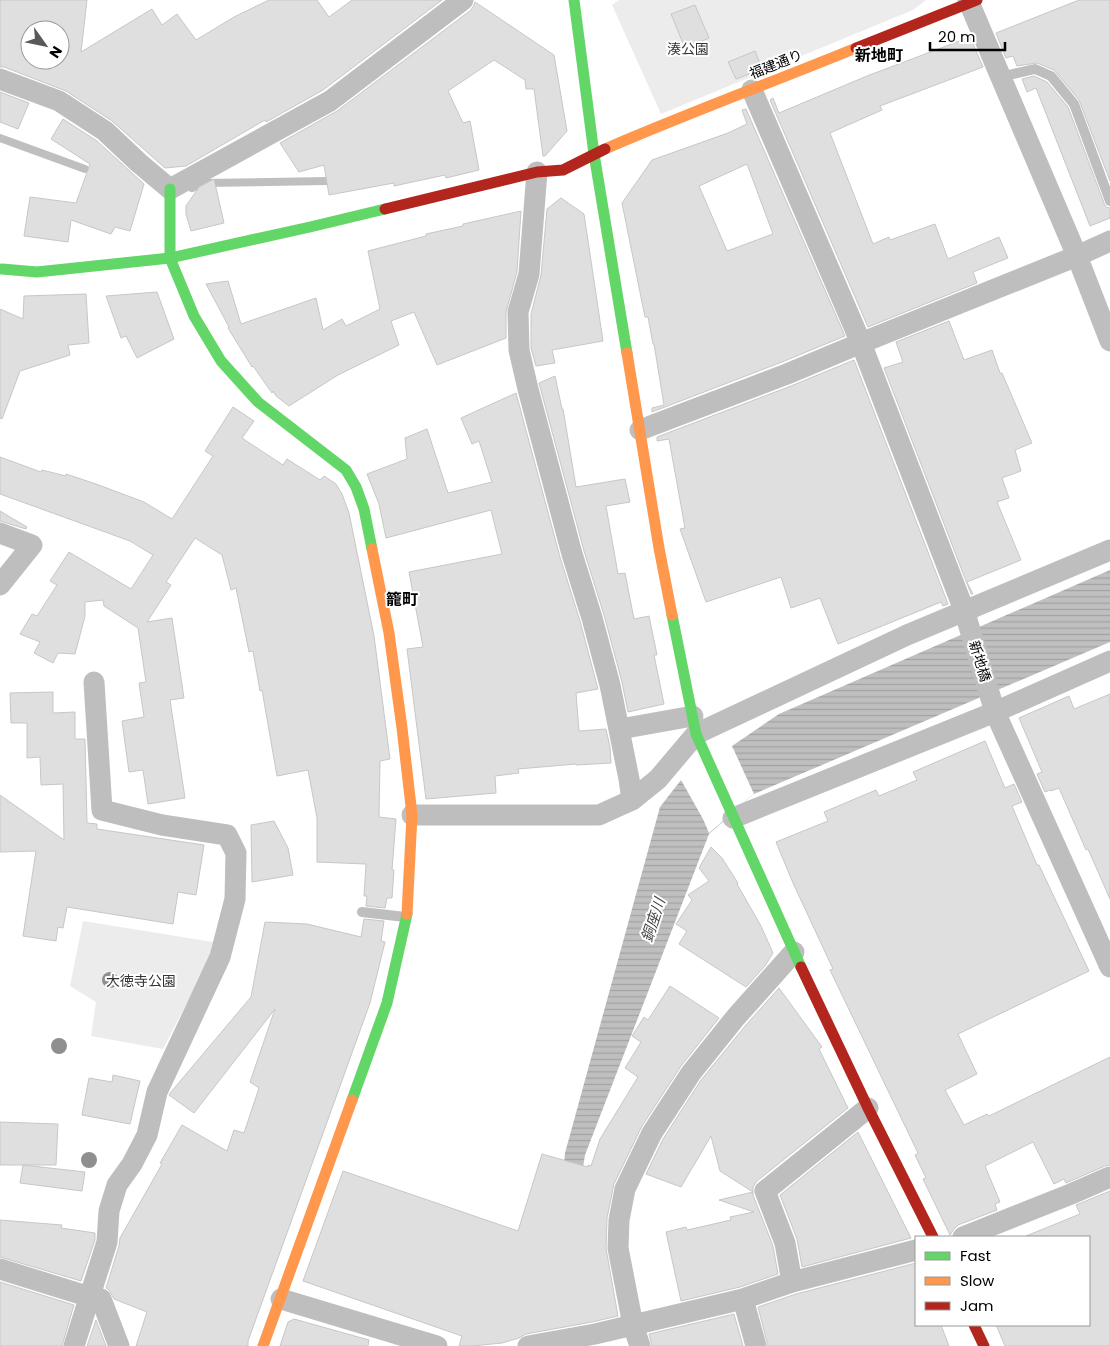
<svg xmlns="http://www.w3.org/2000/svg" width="1110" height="1346" font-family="Poppins,'Noto Sans JP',sans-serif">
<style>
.green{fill:#ececec}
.water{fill:url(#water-rules)}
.pier{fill:#fff}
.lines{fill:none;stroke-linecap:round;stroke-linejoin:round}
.stream{stroke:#bfbfbf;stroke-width:8}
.building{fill:#dfdfdf;stroke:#c7c7c7;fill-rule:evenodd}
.lane{stroke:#bebebe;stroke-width:10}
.street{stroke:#bebebe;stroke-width:21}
.fast{stroke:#63d668;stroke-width:11}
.slow{stroke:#ff974d;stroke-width:11}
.jam{stroke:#b3261e;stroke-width:11}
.tree{fill:#8f8f8f}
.labels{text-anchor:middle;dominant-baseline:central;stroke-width:4;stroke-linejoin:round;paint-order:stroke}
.park-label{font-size:14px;fill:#333;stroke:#fff}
.street-label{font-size:14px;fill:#000;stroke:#fff}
.water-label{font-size:15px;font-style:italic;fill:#444;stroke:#fff}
.quarter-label{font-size:16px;font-weight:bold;fill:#000;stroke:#fff}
</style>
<defs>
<pattern id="water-rules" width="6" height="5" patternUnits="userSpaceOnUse" patternTransform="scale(1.25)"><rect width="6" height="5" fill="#bfbfbf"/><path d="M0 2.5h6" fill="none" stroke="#a2a2a2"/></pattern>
</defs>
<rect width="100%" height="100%" fill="#fff"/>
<g class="green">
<path d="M619,0H926L913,10L661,114L612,5Z"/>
<path d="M83,921L213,942L210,958L163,1049L91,1036L96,1002L70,986Z"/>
</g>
<path class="water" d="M1110,570V642L754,794L709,834L585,1155L574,1222L557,1238L565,1153L660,807L681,780L693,787L732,746L779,714Z"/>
<path class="pier" d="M732,746L754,794L709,833L703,819L681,780L683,778L693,784L723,752Z"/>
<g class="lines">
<g class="stream">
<path d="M0,138L85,169"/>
<path d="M192,188L203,183L327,181"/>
</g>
</g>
<g class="building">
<path d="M0,0H87L81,52L152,9L162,25L177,14L196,40L234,17L269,0H317L329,17L352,0H442L323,90L266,122L265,120L186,166L165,168L112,121L66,91L4,67H0ZM30,30H60V60H30Z"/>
<path d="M1079,0H1110V181L1079,100L1054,70L1037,63L1017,66L1013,56L1006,58L996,33Z"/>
<path d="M475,2L554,55L567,131L545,156H543L534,89H526L525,80L494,60L448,91L463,123L470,121L479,170L446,178L445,175L394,186V183L329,195L324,165L299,172L280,143L337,111L471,10L474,5Z"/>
<path d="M695,5L709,38L685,48L671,14Z"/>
<path d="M970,37L983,67L880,106L882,110L830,133L873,244L889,237L890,240L935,224L948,259L999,237L1008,258L973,272L977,283L868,327L770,100L773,98L779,113L867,76Z"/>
<path d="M755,51L762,69L736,79L728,62Z"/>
<path d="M1034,76L1047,82L1068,107L1104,203L1106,207L1110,208V218L1090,226L1036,88L1027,92L1022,79Z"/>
<path d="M0,92L29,103L18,129L0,122Z"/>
<path d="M746,109L845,336L782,362L652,412V408L664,405L654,344H653L648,317H645L622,203L652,160L728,133L747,124L742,110ZM747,164L773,234L727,251L699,186Z"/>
<path d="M63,119L97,141L144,184L130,231L115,227L111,234L71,220L68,242L24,236L30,197L76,203L90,164L51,139Z"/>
<path d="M214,179L224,223L191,231L186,214V206L199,187Z"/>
<path d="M561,198L584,214L603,341L552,350L555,363L536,366L531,348V314L541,275L547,209Z"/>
<path d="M521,211L517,272L506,312V338L437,365L414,312L391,321L399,345L338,375L289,406L276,396L273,391L272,393L253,366L252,367L228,328L229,327L206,284L228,281L241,324L316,298L323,330L342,319L346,326L380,309L368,251L426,236V234L463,226V224Z"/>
<path d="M157,292L174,339L137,358L126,336L121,338L106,296Z"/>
<path d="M86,294L89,343L68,345L70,355L20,371L2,419L0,418V309L23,319L24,296Z"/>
<path d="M949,321L964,360L992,350L1000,373H1002L1032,443L1015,450L1021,471L1002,478L1009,498L997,502L1021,560L967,582L973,594H971L884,368L903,362L896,342Z"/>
<path d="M854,360L948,604L943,606L941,602L838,644L820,598L791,608L781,577L706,602L680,529L685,528L669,439L657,441V437L791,386Z"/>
<path d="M555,376L562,409H563L576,487L625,479L630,502L606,506L618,574L625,573L634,619L649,616L657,655H654L664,704L628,712L622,682L604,615L584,551L539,383Z"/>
<path d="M516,393L560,557L580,621L598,689L576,693L579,731L606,729L610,747L611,763L576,765V764L518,769L519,773L495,776L496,793L426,799L407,649L423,647L409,572L502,554L491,510L386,538L379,504L367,474L407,459L405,438L427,429L448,493L492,482L479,441L472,444L461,418Z"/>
<path d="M233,407L254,421L242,438L283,465L287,459L320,480L324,476L336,484L342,494L349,513L374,636L390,759L380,761L379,817L396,819L392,870H394L392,898H387L385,908L366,906L367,896H364L366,864L317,862V818L308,770L277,776L262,690L260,691L253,651L249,652L236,588L231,590L222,555L195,538L166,582L171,585L147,622L172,618L184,698L170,700L185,798L148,804L143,770L129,772L122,721L144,717L139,683L146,682L138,628L104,606L103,600L85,602V616L75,654L58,653L53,663L34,653L40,642L20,634L32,614L37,616L57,585L50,581L69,552L131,589L153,555L130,541L0,494V457L41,472L42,470L66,476V474L96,484L144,502L172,519L213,456L205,451Z"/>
<path d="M0,511L27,527L26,529L0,521Z"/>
<path d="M53,692V713L75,712V739H85L87,823L97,824V829L204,845L196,895L178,892L173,924L67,907L63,928L58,927L56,941L23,936L36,851L0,852V795L64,840L63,784L41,785L40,757L27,758V723H11L10,693Z"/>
<path d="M1110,694V899L1088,849L1086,850L1059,788L1051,791L1050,790L1045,792L1037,774L1042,772L1019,718L1069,696L1074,709Z"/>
<path d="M985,741L1005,788L1014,784L1022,802L1012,806L1037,865H1039L1089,971L958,1034L977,1074L945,1090L964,1125L987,1114L989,1116L1110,1057V1165L1105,1166L1066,1183L1064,1179L1054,1184L1033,1142L985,1166L1000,1202L995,1204L997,1210L958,1225L954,1229L950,1235L923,1179L926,1178L915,1155L918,1153L830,970L833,969L793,883L776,842L828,821L824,812L876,790L879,796L917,780L913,772Z"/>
<path d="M274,821L288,848L293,875L252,882L251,825Z"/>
<path d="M711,847L722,858L738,883L737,884L761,926L773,953L765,966L746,987L679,944L687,931L676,924L692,900L688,895L709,881L699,868Z"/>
<path d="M364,919L384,921L381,941L385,942L370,1003L248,1341V1346H136L147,1312L114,1299L109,1290L106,1288L119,1246L120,1238L162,1164L160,1163L182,1125L227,1151L234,1130L244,1133L259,1088L250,1082L275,1009L194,1113L169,1095L171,1092L251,997L265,922L307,924L361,937Z"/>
<path d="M670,986L719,1018L681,1066L642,1126L614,1184L607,1218L606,1248L618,1316L592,1322L526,1334L519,1338L502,1343L472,1346H459L462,1336L303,1281L343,1171L518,1231L542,1154L588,1167V1165L591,1166L600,1139L638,1077L625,1068L641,1042L632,1036L644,1017L648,1020Z"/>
<path d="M779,988L822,1047L819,1049L848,1108L757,1181L753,1187V1195L773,1246L778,1274L740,1287L681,1301L666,1232L686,1227L687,1230L731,1220L730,1217L754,1212L719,1200L753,1192L720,1171L711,1136L681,1187L646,1174L663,1139L701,1080L746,1025Z"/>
<path d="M113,1075L140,1081L130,1124L82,1115L89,1078L112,1082Z"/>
<path d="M0,1122L58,1124L56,1165H0Z"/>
<path d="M858,1132L911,1238L802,1267L797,1239L780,1195Z"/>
<path d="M23,1165L85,1172L82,1191L20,1183Z"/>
<path d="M1110,1191V1346H1005L996,1325H1089V1237L1026,1236L1080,1214L1076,1205Z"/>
<path d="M0,1220L62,1225L61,1228L95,1233V1240L81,1281L0,1257Z"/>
<path d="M916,1263V1325H941L949,1346H768L758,1307L796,1294Z"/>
<path d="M0,1282L74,1305L62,1346H0Z"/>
<path d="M734,1314L743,1346H652L649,1334Z"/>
<path d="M294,1319L369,1340L368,1346H280L288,1322Z"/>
<path d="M96,1320L106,1346H87Z"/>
</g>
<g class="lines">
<g class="lane">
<path d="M1000,77L1035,69L1051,76L1074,104L1110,201"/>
<path d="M362,912L405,917"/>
</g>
<g class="street">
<path d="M968,0L1077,256L1110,341"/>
<path d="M0,79L59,101L105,131L139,163L170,189L330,101L463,0"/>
<path d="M752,90L861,343L964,610L995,712L1110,967"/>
<path d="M537,172L529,274L518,312L519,350L528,389L572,554L592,618L610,685L629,779L632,800"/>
<path d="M640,430L787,374L861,343L1077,256L1110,241"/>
<path d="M0,533L32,545L0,585"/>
<path d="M620,729L693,716"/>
<path d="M412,815H599L632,800L658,779L696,734L907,635L1110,550"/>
<path d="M733,818L995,712L1110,661"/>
<path d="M963,1237L1071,1194L1110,1177"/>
<path d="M0,1269L90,1297L101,1299L119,1346"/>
<path d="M792,1282L785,1243L765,1191L868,1108"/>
<path d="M281,1299L437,1346"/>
<path d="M743,1299L756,1346"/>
<path d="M74,1346L107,1242L109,1211L117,1185L132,1164L147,1135L157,1092L220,957L235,899L236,853L227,835L162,825L102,810L94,682"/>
<path d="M528,1346L595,1334L743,1299L792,1282L916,1250"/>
<path d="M640,1346L633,1325L618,1248L619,1220L625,1189L652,1133L691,1073L736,1017L794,952"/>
</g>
<g class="fast">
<path d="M574,0L594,154L627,353"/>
<path d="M170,189V258L194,316L221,361L258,402L346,470L356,487L364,509L372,549"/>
<path d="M2,269L37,272L170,258L310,227L385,209"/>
<path d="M672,615L696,734L801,967"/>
<path d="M352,1100L387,1003L407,914"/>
</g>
<g class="slow">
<path d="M605,149C688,113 773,82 856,48"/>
<path d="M627,353L659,548L672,615"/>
<path d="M372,549L389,633L402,728L412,815L407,914"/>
<path d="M263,1346L352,1100"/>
</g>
<g class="jam">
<path d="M856,48L977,0"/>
<path d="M385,209L537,172L563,170L605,149"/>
<path d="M801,967L868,1108L933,1237"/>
<path d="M974,1325L984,1346"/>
</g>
</g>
<g class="tree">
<circle cx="110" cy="980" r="8"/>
<circle cx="59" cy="1046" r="8"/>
<circle cx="89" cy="1160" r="8"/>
</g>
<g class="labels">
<g class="park-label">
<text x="688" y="49">湊公園</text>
<text x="141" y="981">大徳寺公園</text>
</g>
<g class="street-label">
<text transform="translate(776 64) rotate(-22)">福建通り</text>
<text transform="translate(980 661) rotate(73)">新地橋</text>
</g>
<g class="water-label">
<text transform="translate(653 920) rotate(-72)">銅座川</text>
</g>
<g class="quarter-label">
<text x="879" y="55">新地町</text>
<text x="402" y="599">籠町</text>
</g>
</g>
<rect x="915" y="1236" width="175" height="90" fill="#ffffff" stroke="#999999"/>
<rect x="925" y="1252" width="25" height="8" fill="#63d668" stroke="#999999"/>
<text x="960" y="1261" font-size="15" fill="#000000">Fast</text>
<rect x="925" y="1277" width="25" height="8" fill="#ff974d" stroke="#999999"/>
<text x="960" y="1286" font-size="15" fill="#000000">Slow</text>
<rect x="925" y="1302" width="25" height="8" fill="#b3261e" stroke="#999999"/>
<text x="960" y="1311" font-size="15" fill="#000000">Jam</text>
<g transform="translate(45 45) rotate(123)"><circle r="24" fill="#ffffff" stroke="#999999"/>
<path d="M0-4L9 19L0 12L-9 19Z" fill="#595959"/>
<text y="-8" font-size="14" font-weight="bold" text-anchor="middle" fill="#000000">N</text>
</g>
<path d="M930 42v8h75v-8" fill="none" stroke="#000000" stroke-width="2.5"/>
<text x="938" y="42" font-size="15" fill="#000000" stroke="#ffffff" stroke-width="4" paint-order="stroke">20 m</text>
</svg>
